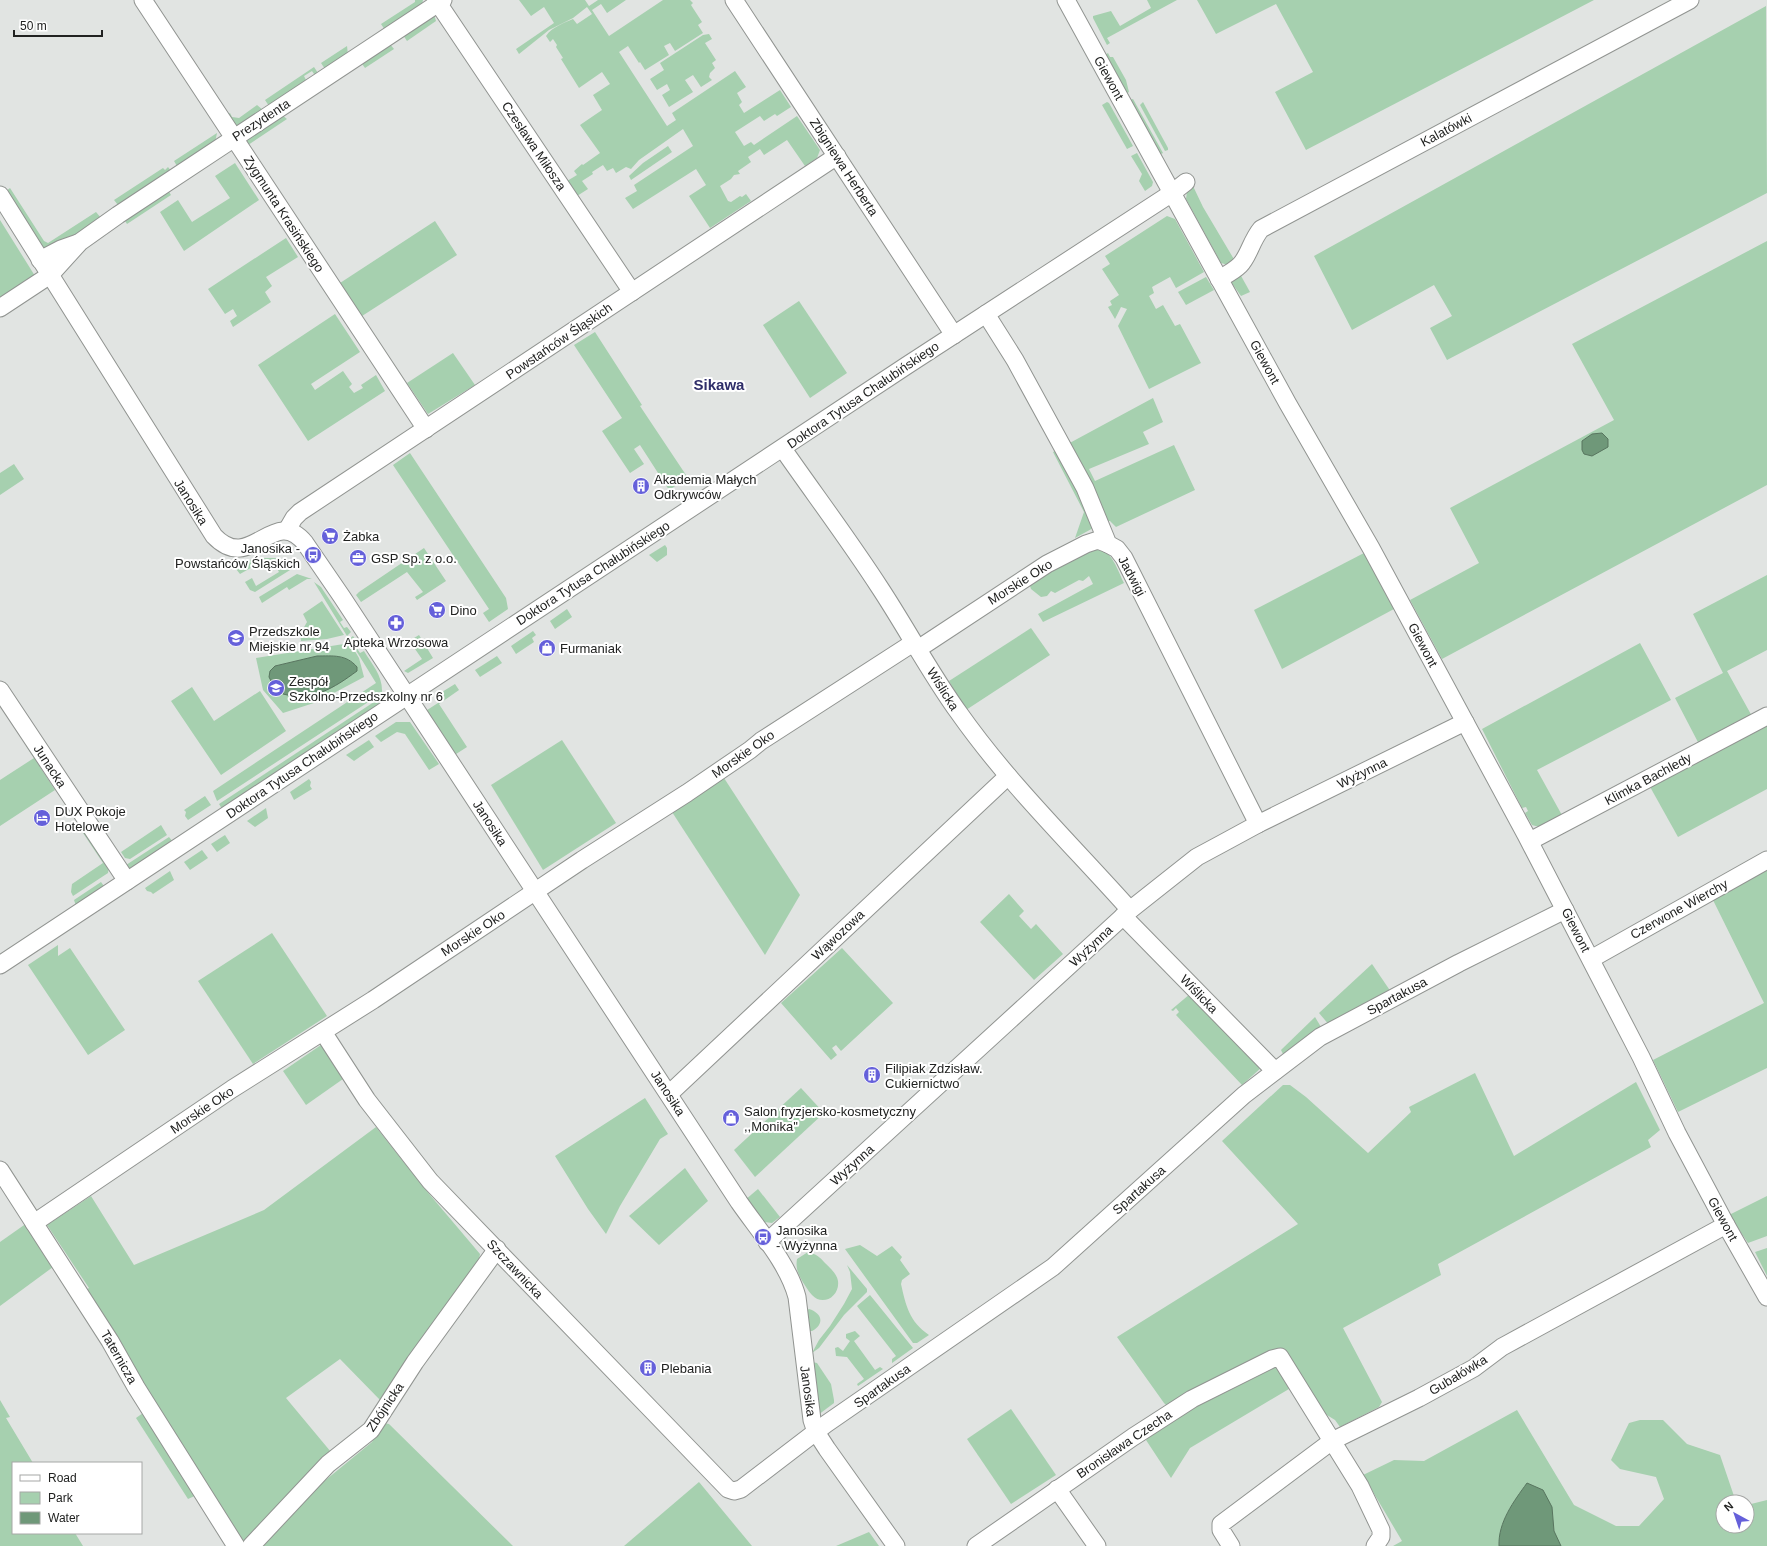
<svg xmlns="http://www.w3.org/2000/svg" width="1767" height="1546" font-family="Arial,sans-serif">
<style>
.green{fill:#a6d0af;fill-rule:evenodd}
.water{fill:#6f9879;stroke:#58755f}
.lines{fill:none;stroke-linecap:round;stroke-linejoin:round}
.minor-casing{stroke:#919491;stroke-width:19}
.minor{stroke:#fff;stroke-width:17}
.labels{text-anchor:middle;dominant-baseline:central;stroke-width:4;stroke-linejoin:round;paint-order:stroke}
.street-label{font-size:13px;fill:#212221;stroke:#fff}
.poi-label{font-size:13px;fill:#212221;stroke:#fff;text-anchor:start}
.quarter-label{font-size:15px;font-weight:bold;fill:#2f2e69;stroke:#fff}
</style>
<rect width="100%" height="100%" fill="#e1e4e2"/>
<g class="green">
<path d="M415,0H423L421,9L385,30L381,24L415,2Z"/>
<path d="M519,0H585L589,6L598,0H626L607,13L601,4L592,10L609,36L663,0H690L693,3L691,5L702,22L698,25L703,33L675,51L670,43L664,46L669,55L645,70L640,62L639,63L628,46L619,52L667,126L676,120L672,113L735,71L746,87L737,93L742,102L739,105L744,113L780,90L791,107L777,116L775,114L764,121L760,116L735,132L744,146L751,142L754,145L797,116L820,150L817,158L805,166L787,140L764,155L760,149L748,157L751,162L738,171L740,174L734,175L731,179L720,186L728,201L731,202L740,196L742,197L746,194L751,201L710,228L689,196L706,185L696,169L633,209L625,198L637,191L634,185L693,146L683,129L639,160L631,169L626,167L616,173L613,168L607,171L603,165L592,172L593,174L582,181L588,189L577,196L567,181L577,175L574,171L582,164L583,165L600,153L580,125L602,110L593,95L610,84L602,72L579,88L561,59L563,58L556,47L557,45L553,39L550,42L546,36C552,27 564,23 573,19L577,24L592,14L587,7L573,18L549,30L519,54L516,49L554,23L544,7L531,16Z"/>
<path d="M1147,0H1177L1107,38L1110,43L1107,45L1093,18V16L1111,11L1120,26L1151,8Z"/>
<path d="M1197,0H1594L1306,150L1275,92L1313,72L1276,4L1216,34Z"/>
<path d="M1766,6L1767,193L1447,360L1430,328L1452,316L1434,285L1352,330L1314,256Z"/>
<path d="M434,14L436,21L407,41L403,35Z"/>
<path d="M709,34L712,39L705,43L716,60L712,63L715,68L710,73L709,77L712,80L701,87L693,75L685,80L693,92L669,107L662,95L670,90L667,84L657,90L650,79L664,70L660,63L703,35Z"/>
<path d="M389,43L394,49L365,68L360,61Z"/>
<path d="M347,46L348,55L325,69L321,63Z"/>
<path d="M1108,53L1110,57H1113L1126,80L1129,92L1126,94L1105,55Z"/>
<path d="M314,67L318,73L316,77L312,71L304,76L307,82L269,106L265,100Z"/>
<path d="M1133,99L1163,153L1159,155L1129,100Z"/>
<path d="M1107,102L1109,103L1133,146L1127,149L1102,105Z"/>
<path d="M1143,102L1168,148V150L1165,151L1140,105Z"/>
<path d="M257,105L263,110L242,126L236,127L225,116L230,113L232,117L239,118Z"/>
<path d="M282,115L287,119L245,147V139Z"/>
<path d="M217,133L215,143L177,166L174,161Z"/>
<path d="M668,146L672,152L631,180L629,176L643,163Z"/>
<path d="M1137,153L1153,182L1152,186L1145,191L1139,181L1142,174L1131,156Z"/>
<path d="M235,163L259,200L184,251L160,212L178,200L192,222L230,198L215,176Z"/>
<path d="M168,167L171,171L118,205L114,200L163,168L165,170Z"/>
<path d="M1192,184L1203,207L1235,261L1228,265L1221,263L1186,199L1187,192L1186,188Z"/>
<path d="M10,188L44,241L48,243L96,212L101,218L75,239L43,250L5,192Z"/>
<path d="M168,190L171,195L127,224L124,219Z"/>
<path d="M1167,216L1175,219L1204,272L1176,288L1170,277L1152,287L1154,293L1149,296L1156,309L1163,305L1175,326L1180,324L1201,363L1149,389L1118,326L1127,309L1121,307L1115,319L1108,307L1112,305L1110,301L1119,295L1102,269L1110,264L1105,256Z"/>
<path d="M0,220L35,276L0,299Z"/>
<path d="M435,221L457,255L362,316L340,283Z"/>
<path d="M286,238L298,257L266,277L272,286L265,292L271,302L233,327L230,321L237,316L233,309L225,314L208,289Z"/>
<path d="M1767,241V485L1442,659L1410,600L1479,563L1450,508L1614,420L1572,344Z"/>
<path d="M1240,274L1250,292L1241,296L1231,282Z"/>
<path d="M1206,277L1214,290L1186,305L1178,292Z"/>
<path d="M799,301L847,373L810,398L763,325Z"/>
<path d="M335,314L360,352L311,384L315,390L343,371L352,384L349,387L354,393L363,388L361,385L376,375L385,391L308,441L258,365Z"/>
<path d="M595,332L642,405L640,406L688,478L669,490L640,445L634,449L644,464L630,473L602,431L622,418L574,345Z"/>
<path d="M453,353L475,385L428,414L407,383Z"/>
<path d="M1153,398L1163,422L1143,432L1149,444L1089,469L1095,481L1174,445L1195,490L1116,527L1110,521H1106L1075,538L1084,512L1053,452Z"/>
<path d="M410,453L506,598L508,609L489,622L483,613L489,609L393,465Z"/>
<path d="M14,464L24,479L0,495V473Z"/>
<path d="M665,545L667,548V555L657,562L649,555Z"/>
<path d="M1096,547C1112,550 1118,571 1124,583L1043,622L1038,614L1093,584L1089,576L1083,581L1079,580L1055,593L1051,591L1047,596L1041,597L1031,589L1029,583Z"/>
<path d="M424,548L446,581L417,600L415,597L423,592L407,572L361,602L356,595L359,592Z"/>
<path d="M1364,553L1394,609L1282,669L1254,610Z"/>
<path d="M259,558H275L298,565L255,592L250,590L245,582L252,578L256,586L279,572L272,560H265L240,574L236,569C243,562 250,559 259,558Z"/>
<path d="M297,574L312,579H307L289,590L287,587L262,603L259,597Z"/>
<path d="M1767,575V650L1727,671L1753,718L1700,746L1675,698L1723,673L1693,614Z"/>
<path d="M314,582L321,587L343,620L340,622L344,628L347,627L351,632L347,636Z"/>
<path d="M322,601L344,635L327,639L301,641L300,634L307,622L303,614Z"/>
<path d="M567,609L572,617L555,629L550,621Z"/>
<path d="M1031,628L1050,655L966,710L949,681Z"/>
<path d="M533,631L536,635L532,638L534,642L516,654L511,646Z"/>
<path d="M419,635L433,658L408,673L404,671L422,659L415,649L419,646L414,638Z"/>
<path d="M353,636L359,645L356,647L360,653L364,651C373,666 383,676 382,693L217,801L213,791L376,683L349,639Z"/>
<path d="M350,643L359,658L364,677L317,702L283,713L263,690L256,658ZM317,656H335L283,694L277,686L275,666Z"/>
<path d="M1640,643L1671,700L1537,770L1563,817C1552,822 1543,829 1532,825L1525,813L1528,811L1526,807L1522,808L1482,729Z"/>
<path d="M497,656L502,663L480,677L475,670Z"/>
<path d="M455,684L459,690L439,704L467,747L453,756L424,712L438,703L437,695Z"/>
<path d="M192,687L214,721L260,691L286,731L221,775L171,701Z"/>
<path d="M380,698L384,705L222,809L219,804Z"/>
<path d="M396,722H410L439,764L429,770L405,734L397,732L381,742L375,736Z"/>
<path d="M1767,723V789L1678,837L1649,785Z"/>
<path d="M369,740L374,747L354,761L346,755Z"/>
<path d="M562,740L616,823L543,870L491,785Z"/>
<path d="M29,744L44,764L40,767L55,790L0,826V780L34,758L26,746Z"/>
<path d="M724,778L800,895L765,955L672,812Z"/>
<path d="M309,779L311,782L310,786L312,789L294,800L290,792Z"/>
<path d="M205,796L211,805L188,820L185,816L186,812L184,810Z"/>
<path d="M266,808L268,818L255,827L247,821Z"/>
<path d="M80,822L109,867L108,873L73,896L71,892L72,884L103,863L77,824Z"/>
<path d="M161,825L167,835L130,859L125,858L121,852Z"/>
<path d="M225,835L230,843L217,852L211,844Z"/>
<path d="M169,837L173,842L131,870L123,867Z"/>
<path d="M202,850L208,858L190,870L184,862Z"/>
<path d="M1767,868V1068L1678,1112L1653,1060L1764,1003L1712,898Z"/>
<path d="M170,871L174,880L153,894L151,892L147,891L145,888Z"/>
<path d="M101,882L106,889L76,906L74,900Z"/>
<path d="M1009,894L1024,911L1019,916L1031,929L1036,924L1063,954L1034,980L980,922Z"/>
<path d="M272,933L327,1016L253,1064L198,981Z"/>
<path d="M58,945V956L70,948L125,1030L88,1055L28,965Z"/>
<path d="M842,948L893,1003L841,1051L836,1045L832,1048L837,1055L831,1060L781,1003Z"/>
<path d="M1372,964L1391,992L1330,1026L1319,1013Z"/>
<path d="M1190,994L1262,1067L1242,1085L1176,1015L1179,1012L1176,1008L1173,1011L1171,1010Z"/>
<path d="M1315,1017L1324,1032L1285,1058L1281,1050Z"/>
<path d="M321,1045L343,1079L306,1105L283,1071Z"/>
<path d="M1475,1073L1514,1156L1636,1082L1660,1130L1648,1140L1651,1147L1438,1264L1441,1275L1343,1328L1382,1402L1379,1407L1340,1427L1335,1420L1322,1412L1284,1350H1278L1168,1407L1164,1403L1117,1337L1298,1224L1222,1141L1283,1085H1290L1306,1097L1368,1153L1411,1112L1409,1107Z"/>
<path d="M801,1088L824,1113L755,1177L734,1150Z"/>
<path d="M645,1098L668,1134L660,1139L620,1206L606,1234L588,1209L555,1156Z"/>
<path d="M376,1127L425,1189L480,1254L479,1260L380,1400L340,1359L286,1398L331,1452L246,1542L238,1539L84,1291L89,1288L47,1225L91,1196L134,1265L264,1210Z"/>
<path d="M685,1168L708,1201L659,1245L629,1216Z"/>
<path d="M758,1189L780,1217L772,1223L764,1222L745,1200Z"/>
<path d="M1767,1196V1236L1748,1243L1729,1215Z"/>
<path d="M27,1223L53,1267L0,1306V1242Z"/>
<path d="M860,1245L877,1256L892,1246L902,1257L900,1260L910,1274L902,1280L901,1284C906,1306 909,1321 929,1335L917,1343H913L845,1249Z"/>
<path d="M1767,1248V1276L1755,1252Z"/>
<path d="M808,1252C816,1254 820,1257 825,1263C830,1268 837,1274 838,1281C840,1296 823,1307 812,1295C810,1293 808,1290 806,1287C800,1278 795,1270 797,1259Z"/>
<path d="M847,1265L867,1289V1292L844,1315L819,1348L812,1353L819,1340L830,1326L844,1304L852,1289L850,1272Z"/>
<path d="M870,1295L913,1348L892,1363V1359L896,1356L857,1306Z"/>
<path d="M809,1309C822,1313 825,1324 812,1331H809L806,1311Z"/>
<path d="M855,1331L860,1336L854,1341L875,1370L880,1367L883,1369L858,1386L857,1384L864,1379L847,1357L836,1356L835,1348L838,1347L843,1351L850,1341L846,1338V1334Z"/>
<path d="M812,1362L817,1363L831,1384L834,1400V1403L818,1415Z"/>
<path d="M1277,1366L1294,1386L1190,1448L1171,1478L1146,1440L1161,1426L1261,1370Z"/>
<path d="M0,1400L10,1417L6,1418L33,1463H13V1533H75L83,1546H0Z"/>
<path d="M1011,1409L1056,1475L1011,1504L967,1439Z"/>
<path d="M1517,1410L1574,1505L1616,1526H1639L1664,1499L1656,1477L1620,1469L1611,1460L1629,1423L1640,1420H1663L1687,1444L1720,1455L1735,1499L1740,1502H1723V1526H1747V1505L1767,1500V1546H1393L1402,1541L1363,1475L1394,1460L1424,1461Z"/>
<path d="M143,1413L199,1494L188,1499L136,1418Z"/>
<path d="M384,1423L389,1424L513,1546H263L322,1483L372,1442Z"/>
<path d="M699,1482L752,1546H624Z"/>
<path d="M869,1532L879,1546H836Z"/>
</g>
<g class="water">
<path d="M1602,433L1608,439V447L1592,456L1584,454L1582,450V441L1592,434Z"/>
<path d="M317,656C333,656 346,654 357,667V671C334,688 312,702 283,694L277,686L272,683L269,677L270,671L275,666Z"/>
<path d="M1527,1483L1543,1490L1552,1507L1554,1531L1561,1546H1499C1498,1522 1514,1501 1527,1483Z"/>
</g>
<g class="lines">
<g class="minor-casing">
<g id="minor">
<path d="M143,0L426,429"/>
<path d="M436,0L632,292"/>
<path d="M734,0L954,335"/>
<path d="M1066,0L1288,404L1371,548L1526,835L1641,1057L1677,1133L1726,1225L1767,1297"/>
<path d="M0,195L214,536C251,575 273,504 305,543L342,597L739,1202C759,1231 788,1263 797,1297L812,1420L816,1432L827,1449L896,1546"/>
<path d="M40,260L61,249L78,243"/>
<path d="M1219,279C1226,275 1234,271 1240,265C1249,256 1251,241 1261,229L1690,0"/>
<path d="M0,308L50,275L80,242L118,215L443,0"/>
<path d="M986,314L1015,360L1085,488L1108,544L1117,549L1124,558L1258,824"/>
<path d="M783,449C815,495 849,540 880,588C907,629 930,673 959,713C1009,784 1072,845 1130,910"/>
<path d="M287,530L294,518L300,512L837,156"/>
<path d="M918,649L1047,564L1086,544L1098,540L1108,544"/>
<path d="M0,690L127,881"/>
<path d="M1530,841L1767,716"/>
<path d="M1123,916L1275,1071"/>
<path d="M1591,959L1767,860"/>
<path d="M0,965L906,366L1172,193L1186,182"/>
<path d="M323,1032L367,1100L430,1181L728,1489L734,1491L741,1489L826,1424L1053,1267L1244,1095L1320,1037L1459,963L1565,910"/>
<path d="M669,1094L1008,776"/>
<path d="M0,1170L110,1341L136,1387L236,1546"/>
<path d="M34,1223L232,1089L373,1000L582,860L687,793L750,750L761,741L913,643"/>
<path d="M767,1242L1130,910L1197,857L1223,843L1258,824L1465,722"/>
<path d="M1057,1489L1097,1546"/>
<path d="M251,1546L328,1464L371,1430L415,1362L497,1249"/>
<path d="M976,1546L1133,1437L1192,1399L1272,1359L1280,1357L1360,1486L1381,1530V1537L1375,1546"/>
<path d="M1231,1546L1221,1530V1524L1332,1441L1419,1398L1474,1368L1502,1347L1726,1225"/>
</g>
</g>
<use href="#minor" class="minor"/>
</g>
<defs>
<g id="building-disc" transform="scale(0.9)"><circle r="9.5" fill="#6560da" stroke="#fff"/><path d="M-4-6H4V6H1V3H-1V6H-4ZM-2.5-4.3h1.7v1.8h-1.7ZM.8-4.3h1.7v1.8H.8ZM-2.5-1h1.7V.8h-1.7ZM.8-1h1.7V.8H.8Z" fill="#fff"/></g>
<g id="supermarket-disc" transform="scale(0.9)"><circle r="9.5" fill="#6560da" stroke="#fff"/><path d="M-6-5.5h2.5l.6 2H6L4.5 2H-2.5L-4.4-4H-6ZM-1.5 3.2a1.3 1.3 0 1 0 .1 0ZM3 3.2a1.3 1.3 0 1 0 .1 0Z" fill="#fff"/></g>
<g id="bus-disc" transform="scale(0.9)"><circle r="9.5" fill="#6560da" stroke="#fff"/><path d="M-5-6H5V4H4V6H2V4H-2V6H-4V4H-5ZM-3.5-4V0h7V-4ZM-3.5 1.2v1.5H-2V1.2ZM2 1.2v1.5H3.5V1.2Z" fill="#fff"/></g>
<g id="office-disc" transform="scale(0.9)"><circle r="9.5" fill="#6560da" stroke="#fff"/><path d="M-6-3h4V-5.5h4V-3h4V5H-6ZM-1-4.5V-3h2v-1.5ZM-6 0V1H6V0Z" fill="#fff"/></g>
<g id="pharmacy-disc" transform="scale(0.9)"><circle r="9.5" fill="#6560da" stroke="#fff"/><path d="M-2-6h4v4h4v4h-4v4h-4v-4h-4v-4h4Z" fill="#fff"/></g>
<g id="school-disc" transform="scale(0.9)"><circle r="9.5" fill="#6560da" stroke="#fff"/><path d="M0-5L7-2L0 1L-7-2ZM-4 1L0 2.5L4 1V4Q0 6-4 4Z" fill="#fff"/></g>
<g id="shop-disc" transform="scale(0.9)"><circle r="9.5" fill="#6560da" stroke="#fff"/><path d="M-5-2.5h2.3a2.7 3.5 0 0 1 5.4 0H5L5.5 6h-11ZM-1.5-2.5h3a1.5 2.3 0 0 0-3 0Z" fill="#fff"/></g>
<g id="hotel-disc" transform="scale(0.9)"><circle r="9.5" fill="#6560da" stroke="#fff"/><path d="M-6-4.5h1.5V1H6V5H4.5V3h-9V5H-6ZM-4 0a1.8 1.8 0 1 1 3.6 0ZM.5 0V-2.5h3Q6-2.5 6 0Z" fill="#fff"/></g>
</defs>
<g fill-rule="evenodd">
<use href="#building-disc" x="641" y="486"/>
<use href="#supermarket-disc" x="330" y="536"/>
<use href="#bus-disc" x="313" y="555"/>
<use href="#office-disc" x="358" y="558"/>
<use href="#supermarket-disc" x="437" y="610"/>
<use href="#pharmacy-disc" x="396" y="623"/>
<use href="#school-disc" x="236" y="638"/>
<use href="#shop-disc" x="547" y="648"/>
<use href="#school-disc" x="276" y="688"/>
<use href="#hotel-disc" x="42" y="818"/>
<use href="#building-disc" x="872" y="1075"/>
<use href="#shop-disc" x="731" y="1118"/>
<use href="#bus-disc" x="763" y="1237"/>
<use href="#building-disc" x="648" y="1368"/>
</g>
<g class="labels">
<g class="street-label">
<text transform="translate(1109 78) rotate(61)">Giewont</text>
<text transform="translate(261 120) rotate(-33)">Prezydenta</text>
<text transform="translate(1446 130) rotate(-28)">Kalatówki</text>
<text transform="translate(534 146) rotate(56)">Czesława Miłosza</text>
<text transform="translate(844 167) rotate(57)">Zbigniewa Herberta</text>
<text transform="translate(284 214) rotate(57)">Zygmunta Krasińskiego</text>
<text transform="translate(559 341) rotate(-34)">Powstańców Śląskich</text>
<text transform="translate(1265 362) rotate(61)">Giewont</text>
<text transform="translate(863 395) rotate(-34)">Doktora Tytusa Chałubińskiego</text>
<text transform="translate(191 502) rotate(58)">Janosika</text>
<text transform="translate(593 573) rotate(-33)">Doktora Tytusa Chałubińskiego</text>
<text transform="translate(1132 576) rotate(62)">Jadwigi</text>
<text transform="translate(1020 582) rotate(-32)">Morskie Oko</text>
<text transform="translate(1423 645) rotate(62)">Giewont</text>
<text transform="translate(943 689) rotate(58)">Wiślicka</text>
<text transform="translate(743 754) rotate(-35)">Morskie Oko</text>
<text transform="translate(302 765) rotate(-34)">Doktora Tytusa Chałubińskiego</text>
<text transform="translate(50 766) rotate(57)">Junacka</text>
<text transform="translate(1362 773) rotate(-26)">Wyżynna</text>
<text transform="translate(1648 779) rotate(-28)">Klimka Bachledy</text>
<text transform="translate(490 823) rotate(57)">Janosika</text>
<text transform="translate(1679 909) rotate(-29)">Czerwone Wierchy</text>
<text transform="translate(1576 930) rotate(63)">Giewont</text>
<text transform="translate(473 933) rotate(-33)">Morskie Oko</text>
<text transform="translate(838 935) rotate(-43)">Wąwozowa</text>
<text transform="translate(1091 946) rotate(-43)">Wyżynna</text>
<text transform="translate(1199 994) rotate(46)">Wiślicka</text>
<text transform="translate(1397 996) rotate(-28)">Spartakusa</text>
<text transform="translate(668 1093) rotate(57)">Janosika</text>
<text transform="translate(202 1110) rotate(-34)">Morskie Oko</text>
<text transform="translate(852 1165) rotate(-42)">Wyżynna</text>
<text transform="translate(1139 1190) rotate(-42)">Spartakusa</text>
<text transform="translate(1723 1219) rotate(61)">Giewont</text>
<text transform="translate(515 1269) rotate(47)">Szczawnicka</text>
<text transform="translate(119 1357) rotate(60)">Taternicza</text>
<text transform="translate(1458 1375) rotate(-31)">Gubałówka</text>
<text transform="translate(882 1386) rotate(-35)">Spartakusa</text>
<text transform="translate(808 1391) rotate(82)">Janosika</text>
<text transform="translate(385 1407) rotate(-56)">Zbójnicka</text>
<text transform="translate(1124 1444) rotate(-34)">Bronisława Czecha</text>
</g>
<g class="poi-label">
<text x="654" y="479">Akademia Małych<tspan x="654" dy="15">Odkrywców</tspan></text>
<text x="343" y="536">Żabka</text>
<text x="300" y="548" text-anchor="end">Janosika -<tspan x="300" dy="15">Powstańców Śląskich</tspan></text>
<text x="371" y="558">GSP Sp. z o.o.</text>
<text x="450" y="610">Dino</text>
<text x="249" y="631">Przedszkole<tspan x="249" dy="15">Miejskie nr 94</tspan></text>
<text x="396" y="642" text-anchor="middle">Apteka Wrzosowa</text>
<text x="560" y="648">Furmaniak</text>
<text x="289" y="681">Zespół<tspan x="289" dy="15">Szkolno-Przedszkolny nr 6</tspan></text>
<text x="55" y="811">DUX Pokoje<tspan x="55" dy="15">Hotelowe</tspan></text>
<text x="885" y="1068">Filipiak Zdzisław.<tspan x="885" dy="15">Cukiernictwo</tspan></text>
<text x="744" y="1111">Salon fryzjersko-kosmetyczny<tspan x="744" dy="15">,,Monika''</tspan></text>
<text x="776" y="1230">Janosika<tspan x="776" dy="15">- Wyżynna</tspan></text>
<text x="661" y="1368">Plebania</text>
</g>
<g class="quarter-label">
<text x="719" y="384">Sikawa</text>
</g>
</g>
<rect x="12" y="1462" width="130" height="72" fill="#ffffff" stroke="#a6a7a6"/>
<rect x="20" y="1475" width="20" height="6" fill="#ffffff" stroke="#a6a7a6"/>
<text x="48" y="1482" font-size="12" fill="#212221">Road</text>
<rect x="20" y="1492" width="20" height="12" fill="#a6d0af" stroke="#a6a7a6"/>
<text x="48" y="1502" font-size="12" fill="#212221">Park</text>
<rect x="20" y="1512" width="20" height="12" fill="#6f9879" stroke="#a6a7a6"/>
<text x="48" y="1522" font-size="12" fill="#212221">Water</text>
<g transform="translate(1735 1514) rotate(320)"><circle r="19" fill="#ffffff" stroke="#a6a7a6"/>
<path d="M0-3L7 15L0 10L-7 15Z" fill="#6560da"/>
<text y="-6" font-size="11" font-weight="bold" text-anchor="middle" fill="#212221">N</text>
</g>
<path d="M14 30v6h88v-6" fill="none" stroke="#212221" stroke-width="2"/>
<text x="20" y="30" font-size="12" fill="#212221" stroke="#ffffff" stroke-width="3" paint-order="stroke">50 m</text>
</svg>
